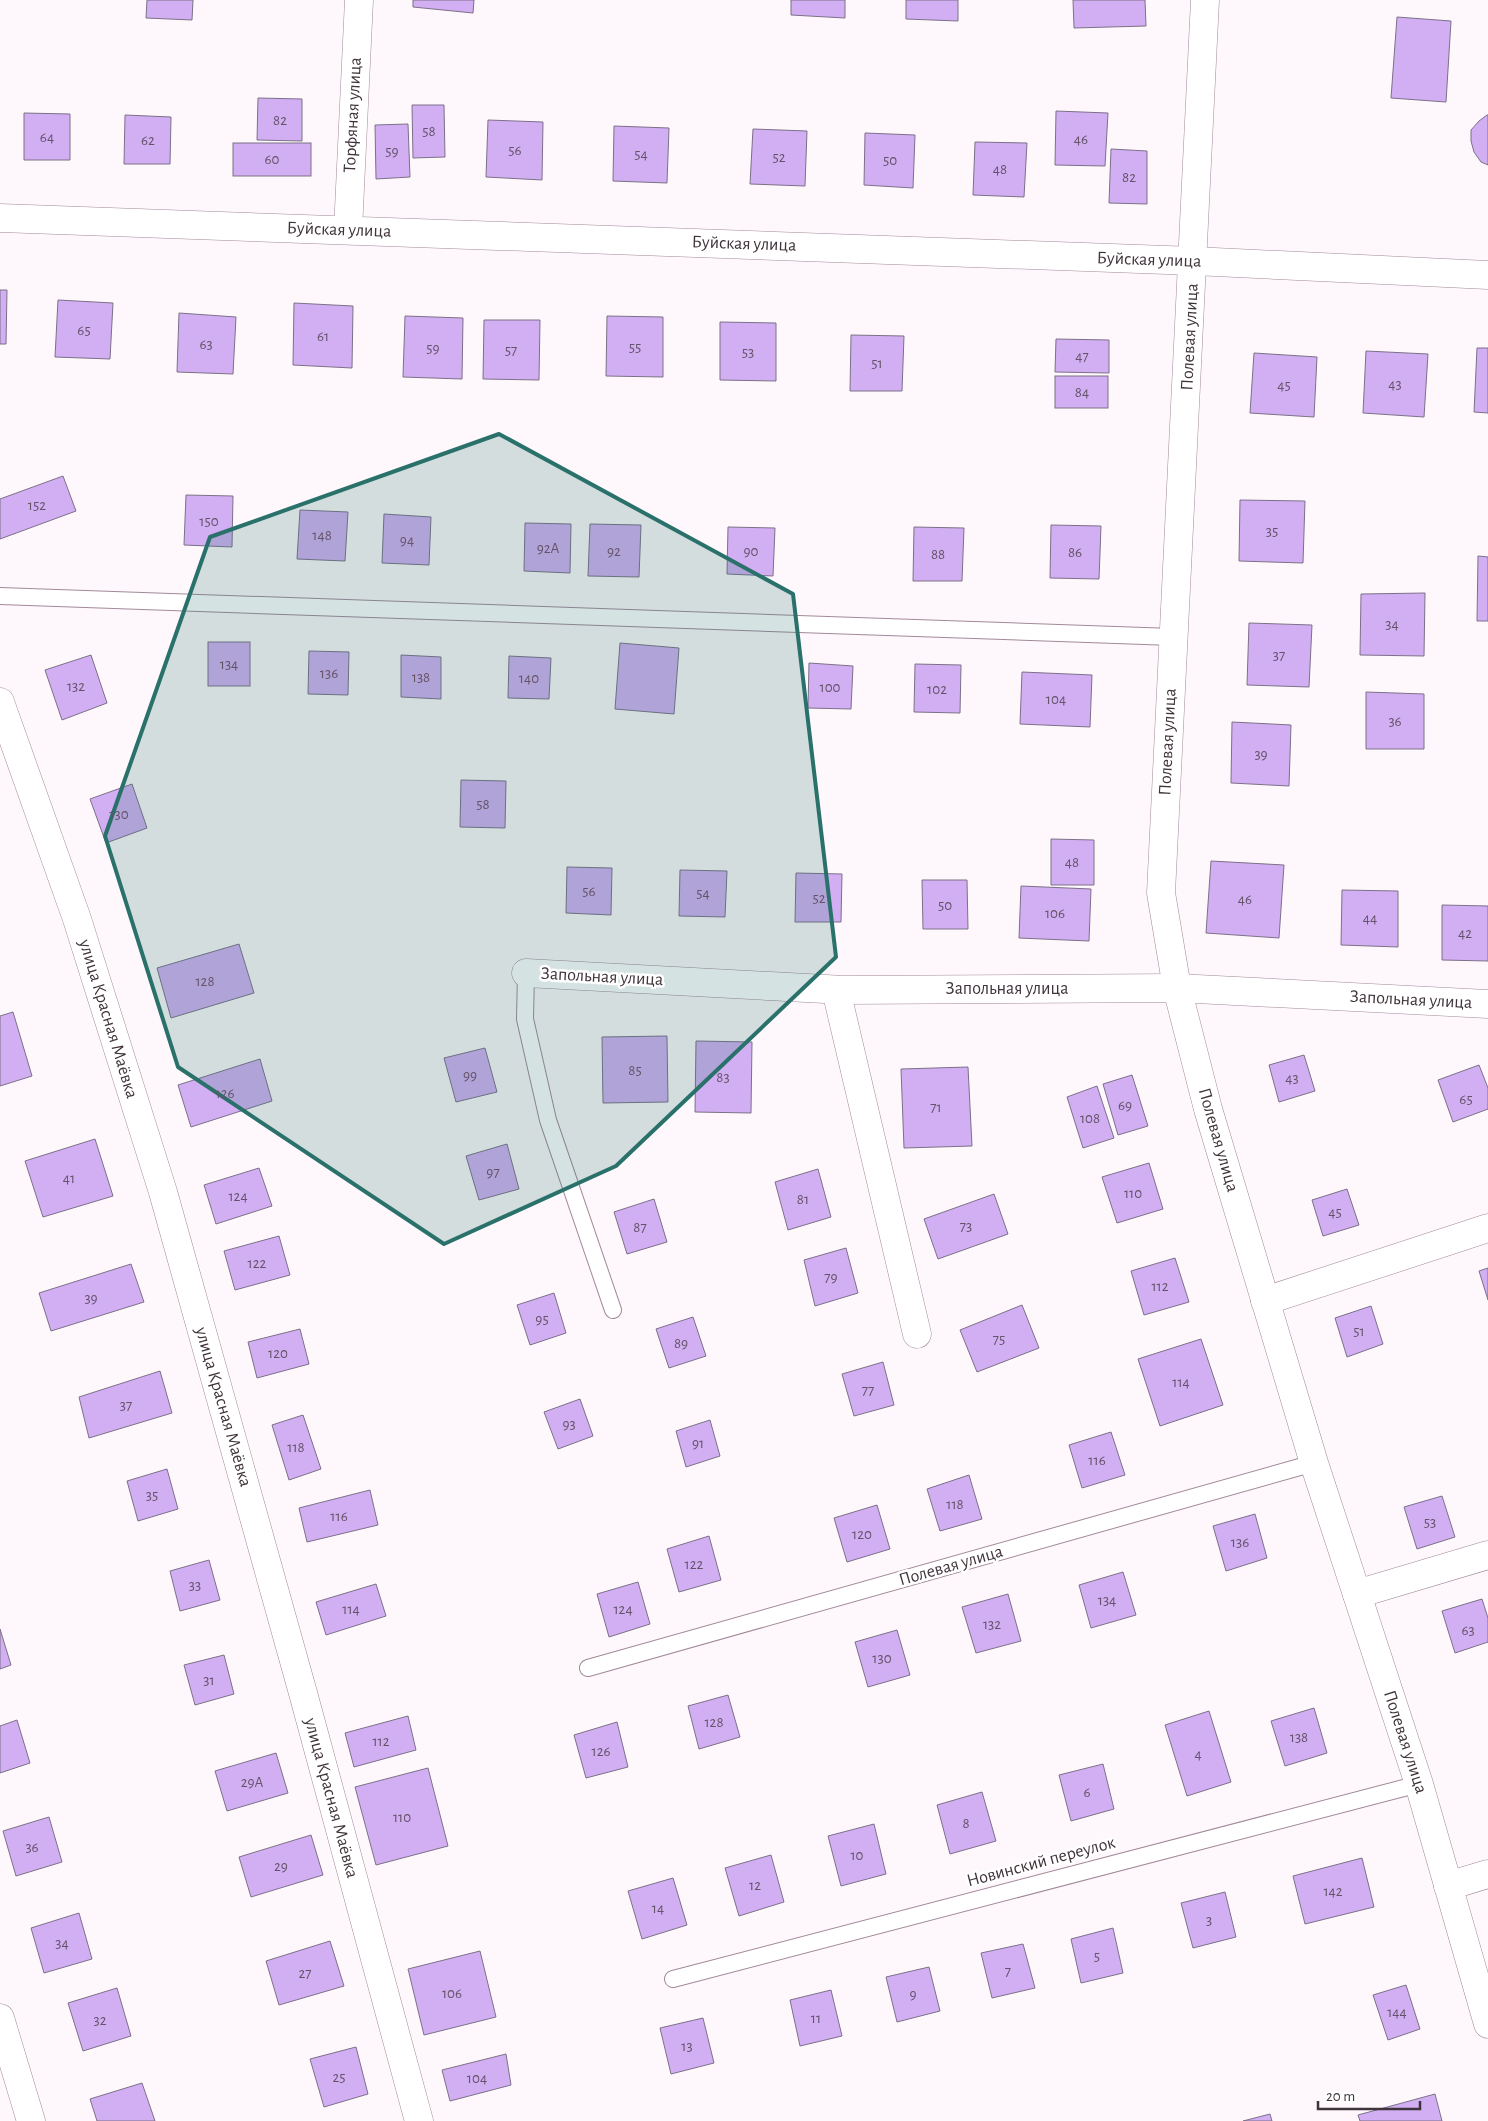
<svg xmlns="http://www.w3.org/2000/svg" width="1488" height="2121" font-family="'Alegreya Sans',sans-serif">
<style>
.building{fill:#d2aff3;stroke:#7c7088}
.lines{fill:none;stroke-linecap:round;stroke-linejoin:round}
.lane-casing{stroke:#a2899a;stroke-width:18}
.street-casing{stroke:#a2899a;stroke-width:29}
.lane{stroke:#fff;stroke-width:16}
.street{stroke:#fff;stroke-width:28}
.marked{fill:#29716a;fill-opacity:0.2;stroke:#29716a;stroke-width:4;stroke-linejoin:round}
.labels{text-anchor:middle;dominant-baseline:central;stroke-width:5;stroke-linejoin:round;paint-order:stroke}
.number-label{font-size:15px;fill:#645369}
.street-label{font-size:18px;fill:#3f343b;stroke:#fff}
</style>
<rect width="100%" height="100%" fill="#fef8fc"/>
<g class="building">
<path d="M147,0H193L192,20L146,18Z"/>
<path d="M413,0H474L473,13L413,7Z"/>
<path d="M791,0H845V18L791,15Z"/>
<path d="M906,0H958V21L906,19Z"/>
<path d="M1073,0H1145L1146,26L1074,28Z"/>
<path d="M1397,17L1451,21L1446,102L1391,98Z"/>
<path d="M258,98L302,99V141L257,140Z"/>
<path d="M412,105H444L445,157L413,158Z"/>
<path d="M1056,111L1108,113L1105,166L1055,165Z"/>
<path d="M24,113L70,114V160H24Z"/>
<path d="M125,115L171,117L170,164H124Z"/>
<path d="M1487,115H1488V165L1481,162L1474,152L1471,141V130L1479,121Z"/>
<path d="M488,120L543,122L542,180L486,177Z"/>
<path d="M408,124L410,177L376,179L375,125Z"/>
<path d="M614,126L669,128L667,183L613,181Z"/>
<path d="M753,129L807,131L805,186L750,184Z"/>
<path d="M865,133L915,135L913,188L864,185Z"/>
<path d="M975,142L1027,143L1024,197L973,195Z"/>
<rect x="233" y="143" width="78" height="33"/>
<path d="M1111,149L1147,151V204L1109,203Z"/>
<path d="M0,290H7L6,344H0Z"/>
<path d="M58,300L113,303L110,359L55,357Z"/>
<path d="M294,303L353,306L352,368L293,365Z"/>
<path d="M179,313L236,317L233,374L177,372Z"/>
<path d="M405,316L463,318L462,379L403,377Z"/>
<path d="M607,316L663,317V377L606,376Z"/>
<path d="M484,320H540L539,380L483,379Z"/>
<path d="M720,322L776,323V381L720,380Z"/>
<path d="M851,335L904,336L902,391H850Z"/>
<path d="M1056,339L1109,340V373L1055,372Z"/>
<path d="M1477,348H1488V413L1474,412Z"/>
<path d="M1366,351L1428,354L1424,417L1363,413Z"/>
<path d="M1254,353L1317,357L1314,417L1250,413Z"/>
<rect x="1055" y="376" width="53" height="32"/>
<path d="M63,476L76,511L0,539V499Z"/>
<path d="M186,495L233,496L232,547L184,545Z"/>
<path d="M1240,500L1305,501L1303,563L1239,561Z"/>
<path d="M300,510L348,512L345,561L297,559Z"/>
<path d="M384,514L431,517L429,565L382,563Z"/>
<path d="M525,523L571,524L570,573L524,571Z"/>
<path d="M590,524L641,525L639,577L588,576Z"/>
<path d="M1051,525L1101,526L1099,579L1050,578Z"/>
<path d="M728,527L775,528L773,576L727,574Z"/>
<path d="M914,527L964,528L962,581H913Z"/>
<path d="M1478,556L1488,557V621H1477Z"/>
<path d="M1425,593L1424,656L1360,655L1361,594Z"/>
<path d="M1249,623L1312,625L1309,687L1247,685Z"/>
<rect x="208" y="642" width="42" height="44"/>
<path d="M620,643L679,648L674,714L615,709Z"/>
<path d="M309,651L349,652L348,695L308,694Z"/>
<path d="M91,655L107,703L62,720L45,670Z"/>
<path d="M401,655L441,657V699L401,697Z"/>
<path d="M509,656L551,658L549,699L508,698Z"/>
<path d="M809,663L853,666L851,709L808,708Z"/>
<path d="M915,664L961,665L960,713L914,712Z"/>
<path d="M1022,672L1092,675L1090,727L1020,724Z"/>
<path d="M1366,692L1424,694V749H1366Z"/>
<path d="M1232,722L1291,725L1289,786L1231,783Z"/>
<path d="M461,780L506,781L505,828L460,827Z"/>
<path d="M132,784L147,828L106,843L90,799Z"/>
<path d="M1051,839L1094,840V885H1051Z"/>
<path d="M1211,861L1284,865L1279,938L1206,933Z"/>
<path d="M567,867L612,868L611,915L566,913Z"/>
<path d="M680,870L727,871L725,917L679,916Z"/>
<path d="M796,873L842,874L841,922H795Z"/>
<path d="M922,880H967L968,929H923Z"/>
<path d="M1021,886L1091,889L1089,941L1019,938Z"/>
<path d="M1342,890L1398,891V947L1341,945Z"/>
<path d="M1442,905L1488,906V961L1442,960Z"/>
<path d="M239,944L254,993L171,1018L157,968Z"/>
<path d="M13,1012L32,1076L0,1086V1016Z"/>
<path d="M667,1036L668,1102L603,1103L602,1037Z"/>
<path d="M696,1041L752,1042L751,1113L695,1112Z"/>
<path d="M485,1048L497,1092L456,1102L444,1058Z"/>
<path d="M1304,1055L1315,1091L1279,1102L1269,1065Z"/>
<path d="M260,1059L272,1101L191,1127L178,1085Z"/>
<path d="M1479,1065L1488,1088V1109L1453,1122L1438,1080Z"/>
<path d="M968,1067L972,1146L904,1148L901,1069Z"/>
<path d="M1132,1075L1148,1126L1118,1135L1103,1084Z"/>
<path d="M1097,1086L1114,1138L1083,1148L1067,1097Z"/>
<path d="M95,1139L113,1196L43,1217L25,1161Z"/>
<path d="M507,1144L519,1189L479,1200L466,1156Z"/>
<path d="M1149,1163L1163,1209L1117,1223L1102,1177Z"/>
<path d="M259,1168L272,1206L216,1224L204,1185Z"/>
<path d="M818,1169L831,1217L788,1230L775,1182Z"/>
<path d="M1347,1189L1359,1225L1323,1236L1312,1200Z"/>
<path d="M994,1194L1008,1234L938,1259L924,1219Z"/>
<path d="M654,1199L667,1242L627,1254L614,1212Z"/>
<path d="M279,1236L290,1275L235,1290L224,1251Z"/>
<path d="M846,1248L858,1293L815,1306L804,1260Z"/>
<path d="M1175,1258L1189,1302L1144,1315L1131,1271Z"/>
<path d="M131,1264L144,1302L51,1331L39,1293Z"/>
<path d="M1488,1268V1300L1479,1271Z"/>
<path d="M554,1293L566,1333L530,1345L517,1305Z"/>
<path d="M1022,1305L1039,1348L977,1372L960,1330Z"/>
<path d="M1371,1306L1383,1344L1347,1357L1335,1318Z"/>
<path d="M693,1317L706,1356L669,1368L656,1329Z"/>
<path d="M300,1329L309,1364L257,1378L248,1342Z"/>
<path d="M1201,1339L1223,1405L1160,1426L1138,1359Z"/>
<path d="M883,1362L894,1405L854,1416L842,1374Z"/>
<path d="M160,1371L172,1413L89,1438L79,1397Z"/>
<path d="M580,1399L593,1436L558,1449L544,1412Z"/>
<path d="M303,1415L321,1469L289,1480L272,1425Z"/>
<path d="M710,1420L720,1456L686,1467L676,1431Z"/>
<path d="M1111,1432L1125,1475L1082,1488L1069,1445Z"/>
<path d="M167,1469L178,1509L138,1521L127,1481Z"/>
<path d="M969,1475L982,1519L940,1531L927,1489Z"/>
<path d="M370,1490L378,1525L307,1542L299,1508Z"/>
<path d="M1442,1496L1455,1537L1417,1549L1404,1507Z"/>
<path d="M877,1505L890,1549L847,1562L834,1518Z"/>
<path d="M1255,1514L1267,1558L1226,1571L1213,1526Z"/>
<path d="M709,1536L721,1580L679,1592L667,1549Z"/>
<path d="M209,1560L220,1600L180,1611L170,1571Z"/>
<path d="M1123,1572L1136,1615L1091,1628L1079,1585Z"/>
<path d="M638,1582L650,1624L609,1637L597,1594Z"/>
<path d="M376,1584L386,1616L326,1635L316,1602Z"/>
<path d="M1008,1594L1021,1641L976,1653L962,1607Z"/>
<path d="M1482,1599L1488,1618V1642L1455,1653L1442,1611Z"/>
<path d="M0,1629L11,1665L0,1669Z"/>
<path d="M897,1630L910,1675L868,1687L855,1642Z"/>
<path d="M224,1655L234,1694L195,1705L184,1665Z"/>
<path d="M728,1695L740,1737L699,1749L688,1706Z"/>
<path d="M1314,1708L1327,1753L1285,1766L1271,1721Z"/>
<path d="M1209,1711L1231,1782L1187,1796L1165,1725Z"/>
<path d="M408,1716L416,1750L354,1767L345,1733Z"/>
<path d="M17,1720L30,1763L0,1773V1726Z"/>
<path d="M617,1722L628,1767L586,1778L574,1735Z"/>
<path d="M276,1753L288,1793L227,1811L215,1771Z"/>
<path d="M1103,1764L1114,1809L1071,1821L1059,1775Z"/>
<path d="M428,1768L448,1846L376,1865L355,1787Z"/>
<path d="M982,1792L996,1841L950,1854L937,1805Z"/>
<path d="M49,1817L62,1862L16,1876L3,1831Z"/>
<path d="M874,1824L886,1874L841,1886L828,1836Z"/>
<path d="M311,1835L323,1875L251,1897L239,1857Z"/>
<path d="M771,1855L784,1902L739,1916L725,1868Z"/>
<path d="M1362,1858L1374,1907L1305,1924L1293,1876Z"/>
<path d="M673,1878L687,1925L642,1939L628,1891Z"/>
<path d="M1225,1892L1236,1937L1193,1948L1181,1903Z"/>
<path d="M79,1913L92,1959L44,1973L31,1928Z"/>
<path d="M1113,1928L1123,1973L1081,1983L1071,1939Z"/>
<path d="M330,1941L344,1986L279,2005L266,1961Z"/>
<path d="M1023,1944L1035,1988L992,1998L981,1953Z"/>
<path d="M480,1951L496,2017L424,2035L408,1969Z"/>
<path d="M929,1967L940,2011L897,2022L886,1977Z"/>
<path d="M1406,1985L1420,2029L1388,2040L1373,1995Z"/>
<path d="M117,1988L131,2036L83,2051L68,2003Z"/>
<path d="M831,1990L842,2036L800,2046L790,2000Z"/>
<path d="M703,2018L714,2063L671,2074L660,2028Z"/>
<path d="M356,2047L368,2094L324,2107L310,2059Z"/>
<path d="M506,2054L511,2085L450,2101L442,2070Z"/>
<path d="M142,2083L155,2121H97L90,2099Z"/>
<path d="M1435,2094L1442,2121H1360L1358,2115Z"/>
<path d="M1270,2114L1272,2121H1243Z"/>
</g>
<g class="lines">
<g class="lane-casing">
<g id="lane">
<path d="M0,596L1173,637"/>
<path d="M526,973L525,1019L548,1120L613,1310"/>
<path d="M588,1668L1314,1463"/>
<path d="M673,1979L1419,1784"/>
</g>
</g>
<g class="street-casing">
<g id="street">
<path d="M1205,0L1161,893L1177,988L1208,1109L1314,1463L1419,1784L1488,2024"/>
<path d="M0,218L1194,261L1488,275"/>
<path d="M348,230L359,0"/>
<path d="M0,702L77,919L163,1192L303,1693L419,2121"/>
<path d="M526,973L844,990L1177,988L1488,1004"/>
<path d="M836,990L917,1334"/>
<path d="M1265,1301L1488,1228"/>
<path d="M1357,1594L1488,1555"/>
<path d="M1448,1886L1488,1874"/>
<path d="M0,2018L31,2121"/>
</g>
</g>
<use href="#lane" class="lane"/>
<use href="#street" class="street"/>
</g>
<path class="marked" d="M499,434L793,594L836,957L616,1166L444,1244L178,1067L105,836L210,537Z"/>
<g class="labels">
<g class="number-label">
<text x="280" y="120">82</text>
<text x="429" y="131">58</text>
<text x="47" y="137">64</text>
<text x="1081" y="139">46</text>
<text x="148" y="140">62</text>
<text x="515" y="150">56</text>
<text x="392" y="151">59</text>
<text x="641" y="154">54</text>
<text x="779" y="157">52</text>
<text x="272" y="159">60</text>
<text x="890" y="160">50</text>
<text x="1000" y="169">48</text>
<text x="1129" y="177">82</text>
<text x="84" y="330">65</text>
<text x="323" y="336">61</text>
<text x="206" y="344">63</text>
<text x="635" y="347">55</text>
<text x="433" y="348">59</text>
<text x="511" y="350">57</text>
<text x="748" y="352">53</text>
<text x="1082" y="356">47</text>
<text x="877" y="363">51</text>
<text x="1395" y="384">43</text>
<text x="1284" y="385">45</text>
<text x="1082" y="392">84</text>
<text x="37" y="505">152</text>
<text x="209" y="521">150</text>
<text x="1272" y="531">35</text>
<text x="322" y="535">148</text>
<text x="407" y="540">94</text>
<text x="548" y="548">92А</text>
<text x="614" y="551">92</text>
<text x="751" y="551">90</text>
<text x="1075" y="552">86</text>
<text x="938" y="554">88</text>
<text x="1392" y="624">34</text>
<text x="1279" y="655">37</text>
<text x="229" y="664">134</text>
<text x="329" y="673">136</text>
<text x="421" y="677">138</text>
<text x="529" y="678">140</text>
<text x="76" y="686">132</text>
<text x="830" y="687">100</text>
<text x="937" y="689">102</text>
<text x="1056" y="699">104</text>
<text x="1395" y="721">36</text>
<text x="1261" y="754">39</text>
<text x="483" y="804">58</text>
<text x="119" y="814">130</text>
<text x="1072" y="862">48</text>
<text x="589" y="891">56</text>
<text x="703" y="893">54</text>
<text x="819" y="898">52</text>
<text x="1245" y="899">46</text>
<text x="945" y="905">50</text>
<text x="1055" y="913">106</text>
<text x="1370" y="918">44</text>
<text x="1465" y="933">42</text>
<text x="205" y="981">128</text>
<text x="635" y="1070">85</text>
<text x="470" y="1075">99</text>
<text x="723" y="1077">83</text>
<text x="1292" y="1078">43</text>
<text x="225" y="1093">126</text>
<text x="1466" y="1099">65</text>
<text x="1125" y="1105">69</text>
<text x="936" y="1107">71</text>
<text x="1090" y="1118">108</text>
<text x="493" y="1172">97</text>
<text x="69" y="1178">41</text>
<text x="1133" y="1193">110</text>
<text x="238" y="1196">124</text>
<text x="803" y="1199">81</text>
<text x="1335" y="1212">45</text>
<text x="966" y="1226">73</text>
<text x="640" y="1227">87</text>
<text x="257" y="1263">122</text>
<text x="831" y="1277">79</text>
<text x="1160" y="1286">112</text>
<text x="91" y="1298">39</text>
<text x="542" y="1319">95</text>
<text x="1359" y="1331">51</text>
<text x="999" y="1339">75</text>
<text x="681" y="1343">89</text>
<text x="278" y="1353">120</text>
<text x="1181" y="1382">114</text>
<text x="868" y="1390">77</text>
<text x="126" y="1405">37</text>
<text x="569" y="1424">93</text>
<text x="698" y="1443">91</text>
<text x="296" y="1447">118</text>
<text x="1097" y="1460">116</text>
<text x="152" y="1495">35</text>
<text x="955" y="1504">118</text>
<text x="339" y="1516">116</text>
<text x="1430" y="1522">53</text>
<text x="862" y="1534">120</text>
<text x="1240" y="1542">136</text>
<text x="694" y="1564">122</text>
<text x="195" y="1585">33</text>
<text x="1107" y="1600">134</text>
<text x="351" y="1609">114</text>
<text x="623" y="1609">124</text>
<text x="992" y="1624">132</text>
<text x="1468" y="1630">63</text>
<text x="882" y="1658">130</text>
<text x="209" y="1680">31</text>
<text x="714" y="1722">128</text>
<text x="1299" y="1737">138</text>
<text x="381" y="1741">112</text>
<text x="601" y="1751">126</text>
<text x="1198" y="1754">4</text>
<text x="252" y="1782">29А</text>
<text x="1087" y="1792">6</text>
<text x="402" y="1817">110</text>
<text x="966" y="1823">8</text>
<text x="32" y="1847">36</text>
<text x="857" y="1855">10</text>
<text x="281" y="1866">29</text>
<text x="755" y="1885">12</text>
<text x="1333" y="1891">142</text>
<text x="658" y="1908">14</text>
<text x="1209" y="1920">3</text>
<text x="62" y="1943">34</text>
<text x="1097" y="1956">5</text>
<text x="1008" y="1971">7</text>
<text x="305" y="1973">27</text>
<text x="452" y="1993">106</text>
<text x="913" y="1994">9</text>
<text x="1397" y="2012">144</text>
<text x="816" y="2018">11</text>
<text x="100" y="2020">32</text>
<text x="687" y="2046">13</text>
<text x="339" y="2077">25</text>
<text x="477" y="2078">104</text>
</g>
<g class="street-label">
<text transform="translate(353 115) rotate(-87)">Торфяная улица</text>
<text transform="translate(339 230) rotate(2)">Буйская улица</text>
<text transform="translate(744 244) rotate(2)">Буйская улица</text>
<text transform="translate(1149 260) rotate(2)">Буйская улица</text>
<text transform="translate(1190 337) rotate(-87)">Полевая улица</text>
<text transform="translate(1168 742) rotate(-87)">Полевая улица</text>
<text transform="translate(602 977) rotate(3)">Запольная улица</text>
<text x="1007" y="989">Запольная улица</text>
<text transform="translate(1411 1000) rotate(3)">Запольная улица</text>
<text transform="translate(108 1019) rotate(73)">улица Красная Маёвка</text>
<text transform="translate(1218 1140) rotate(74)">Полевая улица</text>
<text transform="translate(223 1407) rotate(74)">улица Красная Маёвка</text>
<text transform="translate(951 1566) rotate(-16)">Полевая улица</text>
<text transform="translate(1405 1742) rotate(72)">Полевая улица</text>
<text transform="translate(331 1798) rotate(75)">улица Красная Маёвка</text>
<text transform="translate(1041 1862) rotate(-15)">Новинский переулок</text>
</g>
</g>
<path d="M1318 2101v8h102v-8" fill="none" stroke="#3f343b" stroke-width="2.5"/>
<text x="1326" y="2101" font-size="15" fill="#3f343b" stroke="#ffffff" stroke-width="4" paint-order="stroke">20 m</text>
</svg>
